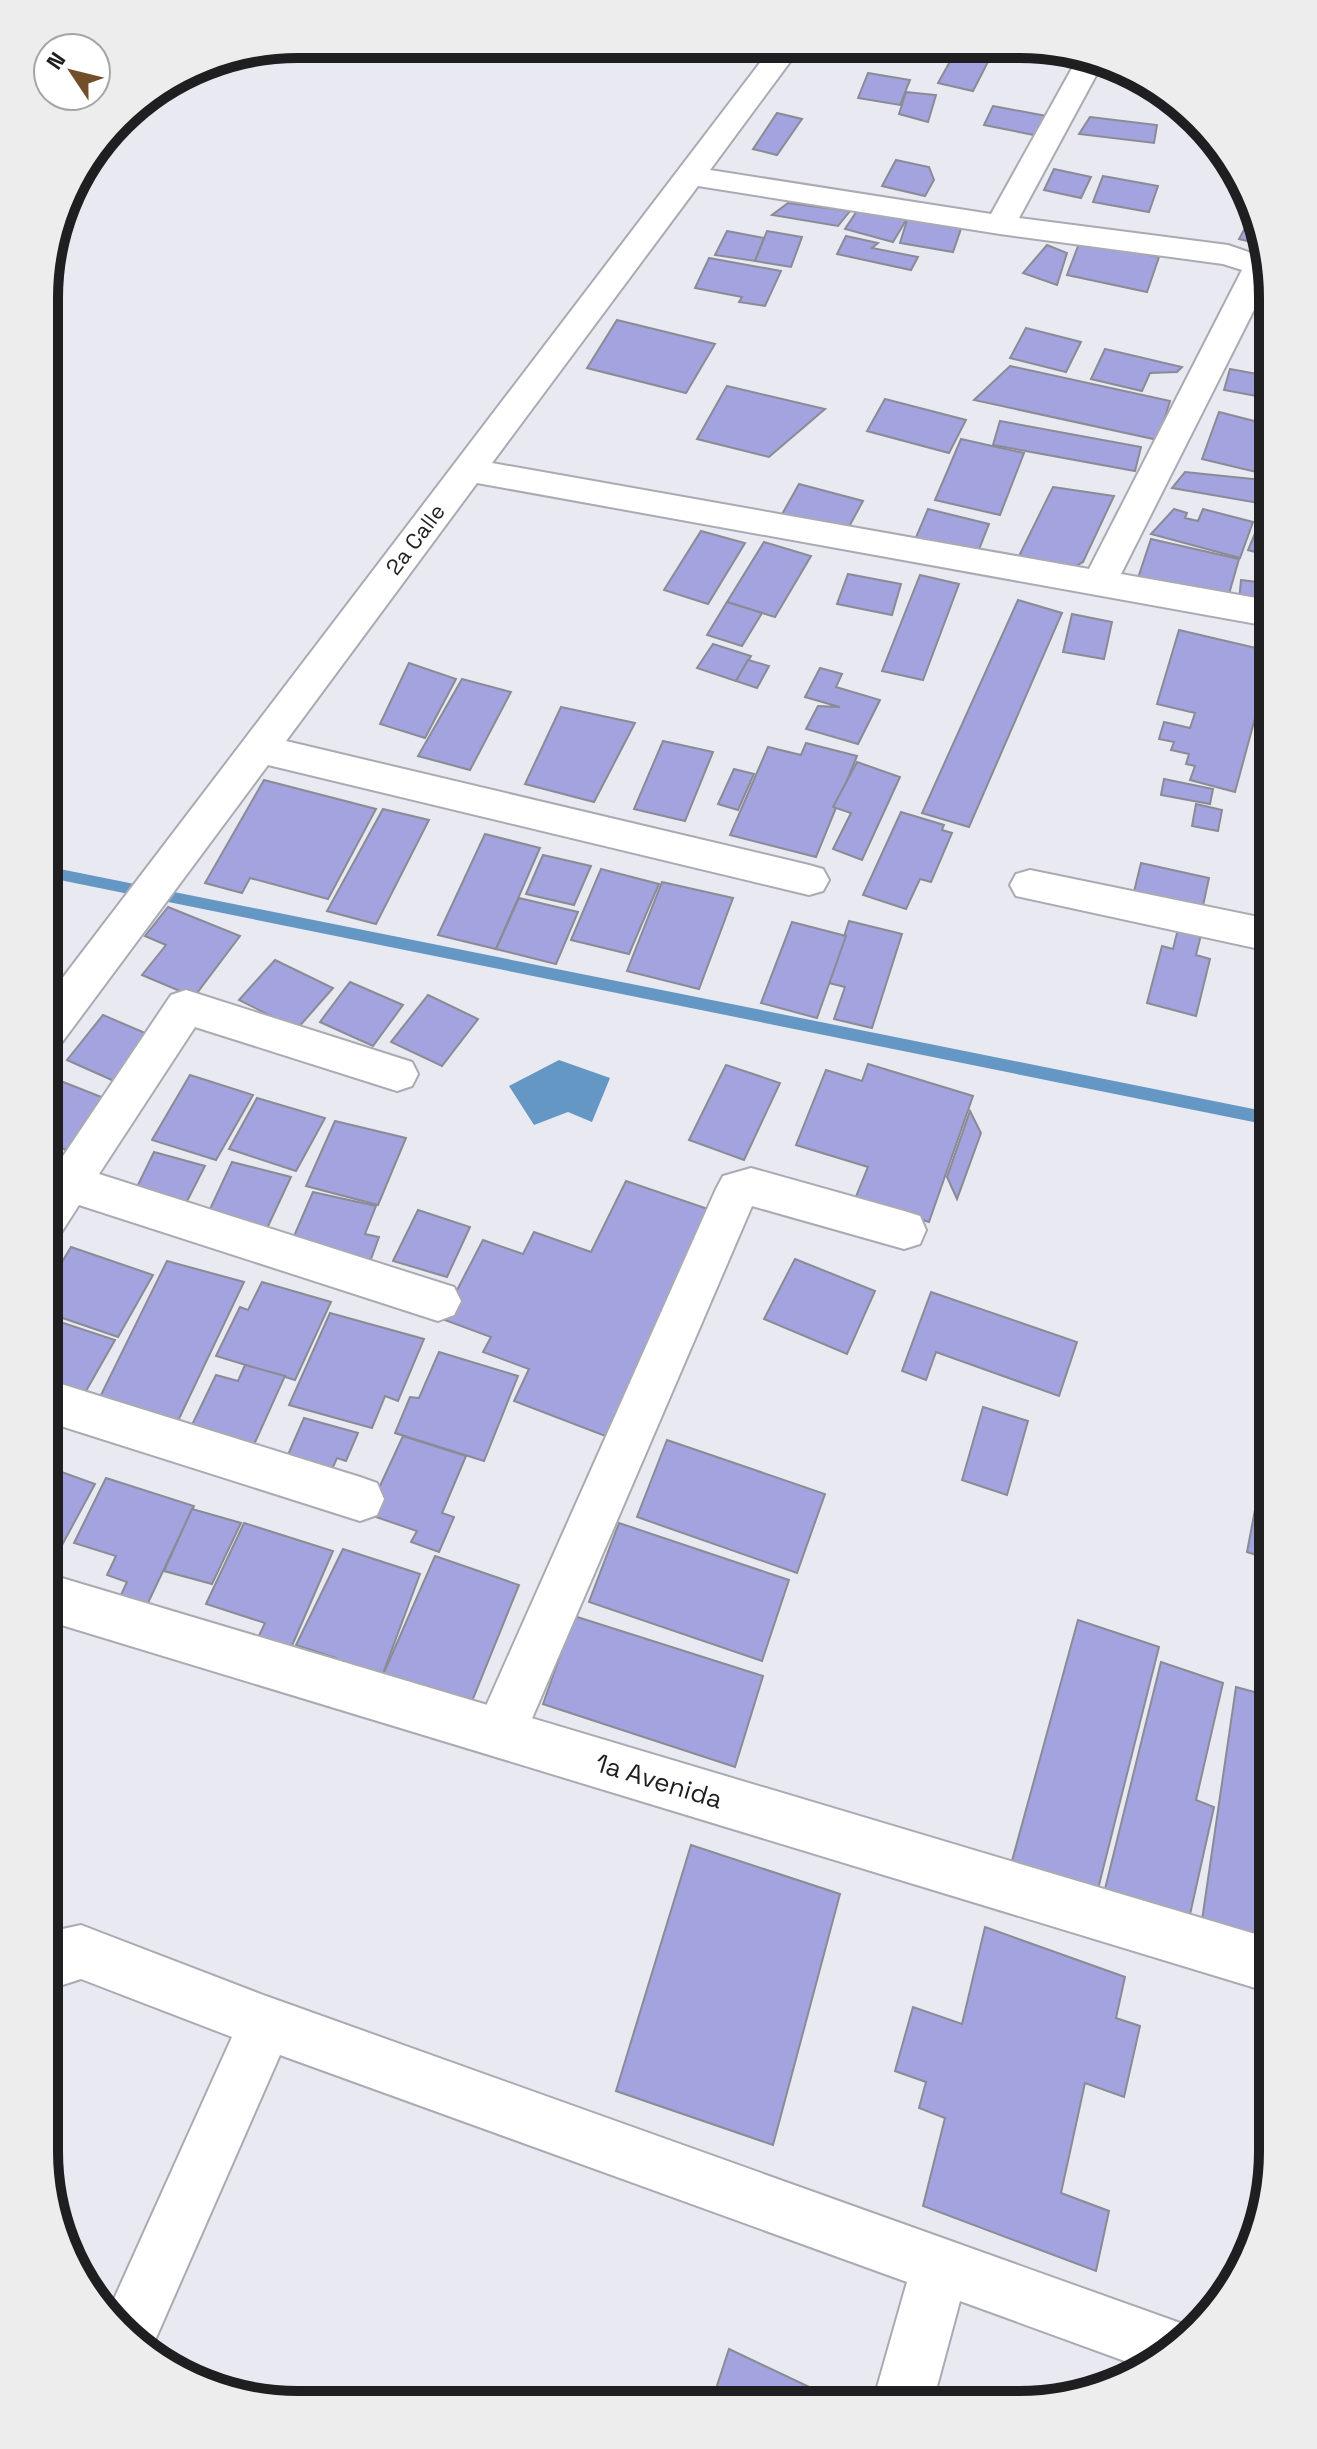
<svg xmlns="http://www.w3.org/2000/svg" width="1317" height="2449" font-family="'Space Grotesk',sans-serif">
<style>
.water{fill:#6497c3}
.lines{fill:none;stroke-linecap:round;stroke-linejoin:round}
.stream{fill:#6497c3;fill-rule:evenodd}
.building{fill:#a2a3df;stroke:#8a8b94;stroke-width:2}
.street-casing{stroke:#aaaab2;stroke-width:4}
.secondary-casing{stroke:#aaaab2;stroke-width:4}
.street{fill:#fff;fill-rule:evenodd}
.secondary{fill:#fff;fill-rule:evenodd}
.labels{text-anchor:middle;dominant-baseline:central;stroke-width:7;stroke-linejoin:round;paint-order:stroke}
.far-street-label{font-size:22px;fill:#1f1f22;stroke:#fff}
.street-label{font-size:26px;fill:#1f1f22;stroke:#fff}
.rim{fill:none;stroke:#1f1f22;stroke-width:10}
</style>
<rect width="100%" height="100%" fill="#e9e9f2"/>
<path class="water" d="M559,1060L610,1078L592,1122L568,1112L534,1125L509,1086Z"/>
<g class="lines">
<path class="stream" d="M45,866L1273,1113V1126L45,877Z"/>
</g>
<g class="building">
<path d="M957,49L991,56L973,91L938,83Z"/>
<path d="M868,73L910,80L900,105L858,98Z"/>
<path d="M906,92L936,95L928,122L899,114Z"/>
<path d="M993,106L1052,117L1044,137L984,125Z"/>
<path d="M777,113L802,119L777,155L753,149Z"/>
<path d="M1090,117L1157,125L1154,143L1079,134Z"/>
<path d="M896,160L929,167L934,180L925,196L882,186Z"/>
<path d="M1054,169L1091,177L1081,198L1044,190Z"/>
<path d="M1103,176L1158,186L1149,212L1093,202Z"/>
<path d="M788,203L850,211L838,226L772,215Z"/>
<path d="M861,205L908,217L893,242L845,229Z"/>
<path d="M1255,210L1259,216L1264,245L1239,239Z"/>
<path d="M908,217L963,223L953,252L900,243Z"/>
<path d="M727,231L764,238L755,261L715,255Z"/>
<path d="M767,231L802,237L791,267L755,261Z"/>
<path d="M846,236L878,243L872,248L918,257L911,270L837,254Z"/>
<path d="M1080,241L1159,257L1147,292L1067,275Z"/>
<path d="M1047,245L1067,253L1057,285L1023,273Z"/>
<path d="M709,258L781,271L765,306L739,302L742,297L695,288Z"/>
<path d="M617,320L715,344L686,393L587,368Z"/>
<path d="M1026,328L1081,342L1066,372L1010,358Z"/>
<path d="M1105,349L1182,367L1177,372L1150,373L1142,391L1091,379Z"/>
<path d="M1010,366L1170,401L1158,440L974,400Z"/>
<path d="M1230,369L1273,377V417L1258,414L1262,397L1224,390Z"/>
<path d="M727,386L825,409L769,457L697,439Z"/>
<path d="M885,399L966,420L949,453L867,431Z"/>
<path d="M1219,412L1270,425L1263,447L1273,449V476L1202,459Z"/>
<path d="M1000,421L1141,447L1135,471L993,445Z"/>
<path d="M961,439L1024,453L1000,515L935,500Z"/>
<path d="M1185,472L1273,481V501L1270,505L1172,488Z"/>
<path d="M799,484L863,501L845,534L781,516Z"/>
<path d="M1053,487L1114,496L1083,562L1076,566L1019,556Z"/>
<path d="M1273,507V557L1248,550L1264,512Z"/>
<path d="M928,509L989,524L976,557L914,542Z"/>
<path d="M1174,509L1187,513L1185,518L1198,521L1203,509L1253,522L1240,558L1151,534Z"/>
<path d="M701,531L745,543L708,604L664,590Z"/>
<path d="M1151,539L1239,559L1227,601L1137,581Z"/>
<path d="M764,542L811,556L775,617L727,602Z"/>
<path d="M848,574L901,584L892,615L837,604Z"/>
<path d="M920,575L959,584L923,680L882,671Z"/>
<path d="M1241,580L1273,584V606L1239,601Z"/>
<path d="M1018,600L1062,613L969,827L922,813Z"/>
<path d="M727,602L762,613L742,646L707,635Z"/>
<path d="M1072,614L1112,622L1104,659L1063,652Z"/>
<path d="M1179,630L1273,652L1235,792L1190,780L1195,766L1186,764L1189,754L1171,750L1174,742L1159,739L1164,722L1190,728L1195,713L1157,704Z"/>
<path d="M713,644L751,656L736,681L697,668Z"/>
<path d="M748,660L769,666L757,688L736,681Z"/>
<path d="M409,663L456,679L425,738L380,724Z"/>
<path d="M820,668L842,674L836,687L880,700L858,744L806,729L818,706L840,707L805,697Z"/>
<path d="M462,679L511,692L470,770L418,756Z"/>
<path d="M561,707L635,723L594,802L525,784Z"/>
<path d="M663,741L713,752L685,821L634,809Z"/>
<path d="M806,743L857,756L816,857L730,835L768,747L801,755Z"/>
<path d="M857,762L900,777L862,860L833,849L851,813L833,807Z"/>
<path d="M734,769L754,774L738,810L718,804Z"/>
<path d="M1164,779L1213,789L1210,804L1161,795Z"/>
<path d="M264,780L376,809L328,899L250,878L242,893L205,883Z"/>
<path d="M1196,804L1222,810L1218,831L1192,826Z"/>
<path d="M383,809L429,820L376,924L327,911Z"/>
<path d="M901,812L944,825L942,830L952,833L931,882L920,879L906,909L863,895Z"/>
<path d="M485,834L540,848L496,949L438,935Z"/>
<path d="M543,855L591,866L574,905L526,894Z"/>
<path d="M1141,863L1209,878L1201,915L1132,900Z"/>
<path d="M601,869L659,884L629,954L571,940Z"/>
<path d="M662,882L733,898L699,989L627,971Z"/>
<path d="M519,898L578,912L556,964L496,949Z"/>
<path d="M168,907L240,936L194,997L142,975L166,945L145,936Z"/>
<path d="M849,921L902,934L872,1028L834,1019L845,987L829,983Z"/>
<path d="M792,922L846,936L817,1018L761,1003Z"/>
<path d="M1178,929L1201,935L1196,955L1210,959L1196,1016L1147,1003L1162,946L1173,949Z"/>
<path d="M275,960L333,988L297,1029L239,1000Z"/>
<path d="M350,982L403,1005L373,1046L320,1022Z"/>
<path d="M428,995L478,1019L442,1066L391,1042Z"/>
<path d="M103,1015L159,1039L123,1085L67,1060Z"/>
<path d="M868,1064L973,1096L929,1222L855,1199L868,1167L796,1145L826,1070L862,1081Z"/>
<path d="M726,1065L780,1083L744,1160L689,1140Z"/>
<path d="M190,1075L253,1095L216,1160L152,1140Z"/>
<path d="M53,1078L114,1102L77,1154L45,1142V1089Z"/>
<path d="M257,1098L325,1118L296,1171L229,1149Z"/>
<path d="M970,1111L981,1133L957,1199L947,1177Z"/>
<path d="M335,1121L406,1138L378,1205L306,1186Z"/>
<path d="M154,1152L205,1166L184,1207L134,1193Z"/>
<path d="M232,1162L291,1177L262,1239L203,1224Z"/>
<path d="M626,1181L711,1210L608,1437L514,1401L529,1369L483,1352L491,1337L442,1319L483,1240L523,1254L534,1232L591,1252Z"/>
<path d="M313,1192L376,1206L365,1234L379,1237L367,1270L288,1250Z"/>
<path d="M418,1210L470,1227L447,1277L393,1261Z"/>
<path d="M71,1247L153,1275L118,1337L45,1312V1290Z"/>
<path d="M795,1259L875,1291L847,1354L764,1319Z"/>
<path d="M167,1261L244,1282L176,1425L97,1403Z"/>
<path d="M262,1282L331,1302L295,1380L216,1356L240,1307L248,1310Z"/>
<path d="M931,1292L1077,1342L1059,1396L936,1352L926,1380L902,1371Z"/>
<path d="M330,1313L424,1339L398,1401L385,1396L372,1428L289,1405Z"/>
<path d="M45,1317L115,1340L78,1405L45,1393Z"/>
<path d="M439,1352L518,1376L484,1461L395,1433L410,1397L419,1398Z"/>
<path d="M245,1365L285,1376L252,1449L189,1431L216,1375L238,1381Z"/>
<path d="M983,1407L1028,1421L1007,1495L962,1480Z"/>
<path d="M304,1418L358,1433L346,1461L337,1458L329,1476L287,1457Z"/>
<path d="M403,1436L466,1456L442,1513L454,1517L439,1552L411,1542L417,1531L367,1514Z"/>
<path d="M667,1440L825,1494L797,1573L637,1517Z"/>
<path d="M45,1466L95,1484L61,1547L45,1541Z"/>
<path d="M106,1478L194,1506L146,1607L119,1599L127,1582L107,1575L116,1556L74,1543Z"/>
<path d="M1261,1478L1273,1482V1560L1247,1552Z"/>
<path d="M192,1509L241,1523L212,1584L164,1571Z"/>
<path d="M244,1523L333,1551L288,1655L255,1644L265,1623L206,1604Z"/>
<path d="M619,1523L789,1580L762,1661L589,1602Z"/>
<path d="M343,1549L420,1574L379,1684L330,1672L336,1658L296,1645Z"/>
<path d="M435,1556L519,1585L466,1716L379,1684Z"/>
<path d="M574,1616L763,1676L735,1767L543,1704Z"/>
<path d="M1078,1620L1159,1647L1097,1893L1012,1861Z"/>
<path d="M1161,1662L1223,1683L1196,1800L1214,1807L1187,1928L1103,1897Z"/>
<path d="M1236,1687L1273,1697L1272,1948L1201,1927Z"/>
<path d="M691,1845L840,1894L773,2145L616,2091Z"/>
<path d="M985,1927L1125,1977L1116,2018L1140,2026L1124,2097L1085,2083L1061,2193L1109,2211L1096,2271L923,2206L945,2118L919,2108L926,2082L895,2071L913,2007L962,2024Z"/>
<path d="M729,2349L839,2401L838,2404H711Z"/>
</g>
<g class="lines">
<g class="street-casing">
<g id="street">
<path d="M772,47H801L710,170L991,214L1071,70L1075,64H1095L1099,70L1019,218L1228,245L1266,258L1270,278L1121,574L1273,601V627L477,483L286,741L809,865L823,869L829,880L823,891L809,895L268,765L60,1045L45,1050V1001ZM698,186L1000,234L1223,264L1242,270L1089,569L492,463Z"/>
<path d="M1030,870L1273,920V952L1016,896L1010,885L1016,874Z"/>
<path d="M186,990L412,1062L418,1074L412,1086L397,1091L195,1027L99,1174L454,1287L461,1301L454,1315L438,1321L79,1205L61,1233L45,1239V1183L171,995Z"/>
<path d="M751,1168L904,1211L920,1216L926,1230L920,1244L904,1249L752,1206L518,1751L500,1758L482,1751L475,1733L482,1715L716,1189L723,1176Z"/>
<path d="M45,1379L360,1477L377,1483L384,1499L377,1515L360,1521L45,1421Z"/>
<path d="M81,1925L266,1996L1197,2329L1173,2353L1144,2368L960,2301L932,2405H872L907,2282L280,2055L149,2354L131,2342L109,2310L232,2037L81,1979L44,1991V1933Z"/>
</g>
</g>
<g class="secondary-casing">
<path id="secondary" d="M45,1573L1272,1939V1993L45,1620Z"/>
</g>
<use href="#street" class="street"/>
<use href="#secondary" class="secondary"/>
</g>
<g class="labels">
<g class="far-street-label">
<text transform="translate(415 539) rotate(-53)">2a Calle</text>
</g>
<g class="street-label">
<text transform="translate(659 1781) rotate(17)">1a Avenida</text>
</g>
</g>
<path d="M0 0H1317V2449H0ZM298 58H1019A240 240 0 0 1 1259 298V2151A240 240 0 0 1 1019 2391H298A240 240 0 0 1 58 2151V298A240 240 0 0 1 298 58Z" fill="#ededed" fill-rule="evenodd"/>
<path class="rim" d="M298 58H1019A240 240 0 0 1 1259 298V2151A240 240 0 0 1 1019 2391H298A240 240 0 0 1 58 2151V298A240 240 0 0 1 298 58Z"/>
<g transform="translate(72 72) rotate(305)"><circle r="38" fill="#ffffff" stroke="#a5a5a7" stroke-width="2"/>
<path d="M0-6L14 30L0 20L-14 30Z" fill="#724f28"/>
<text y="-12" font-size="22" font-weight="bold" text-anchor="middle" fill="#1f1f22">N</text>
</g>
</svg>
